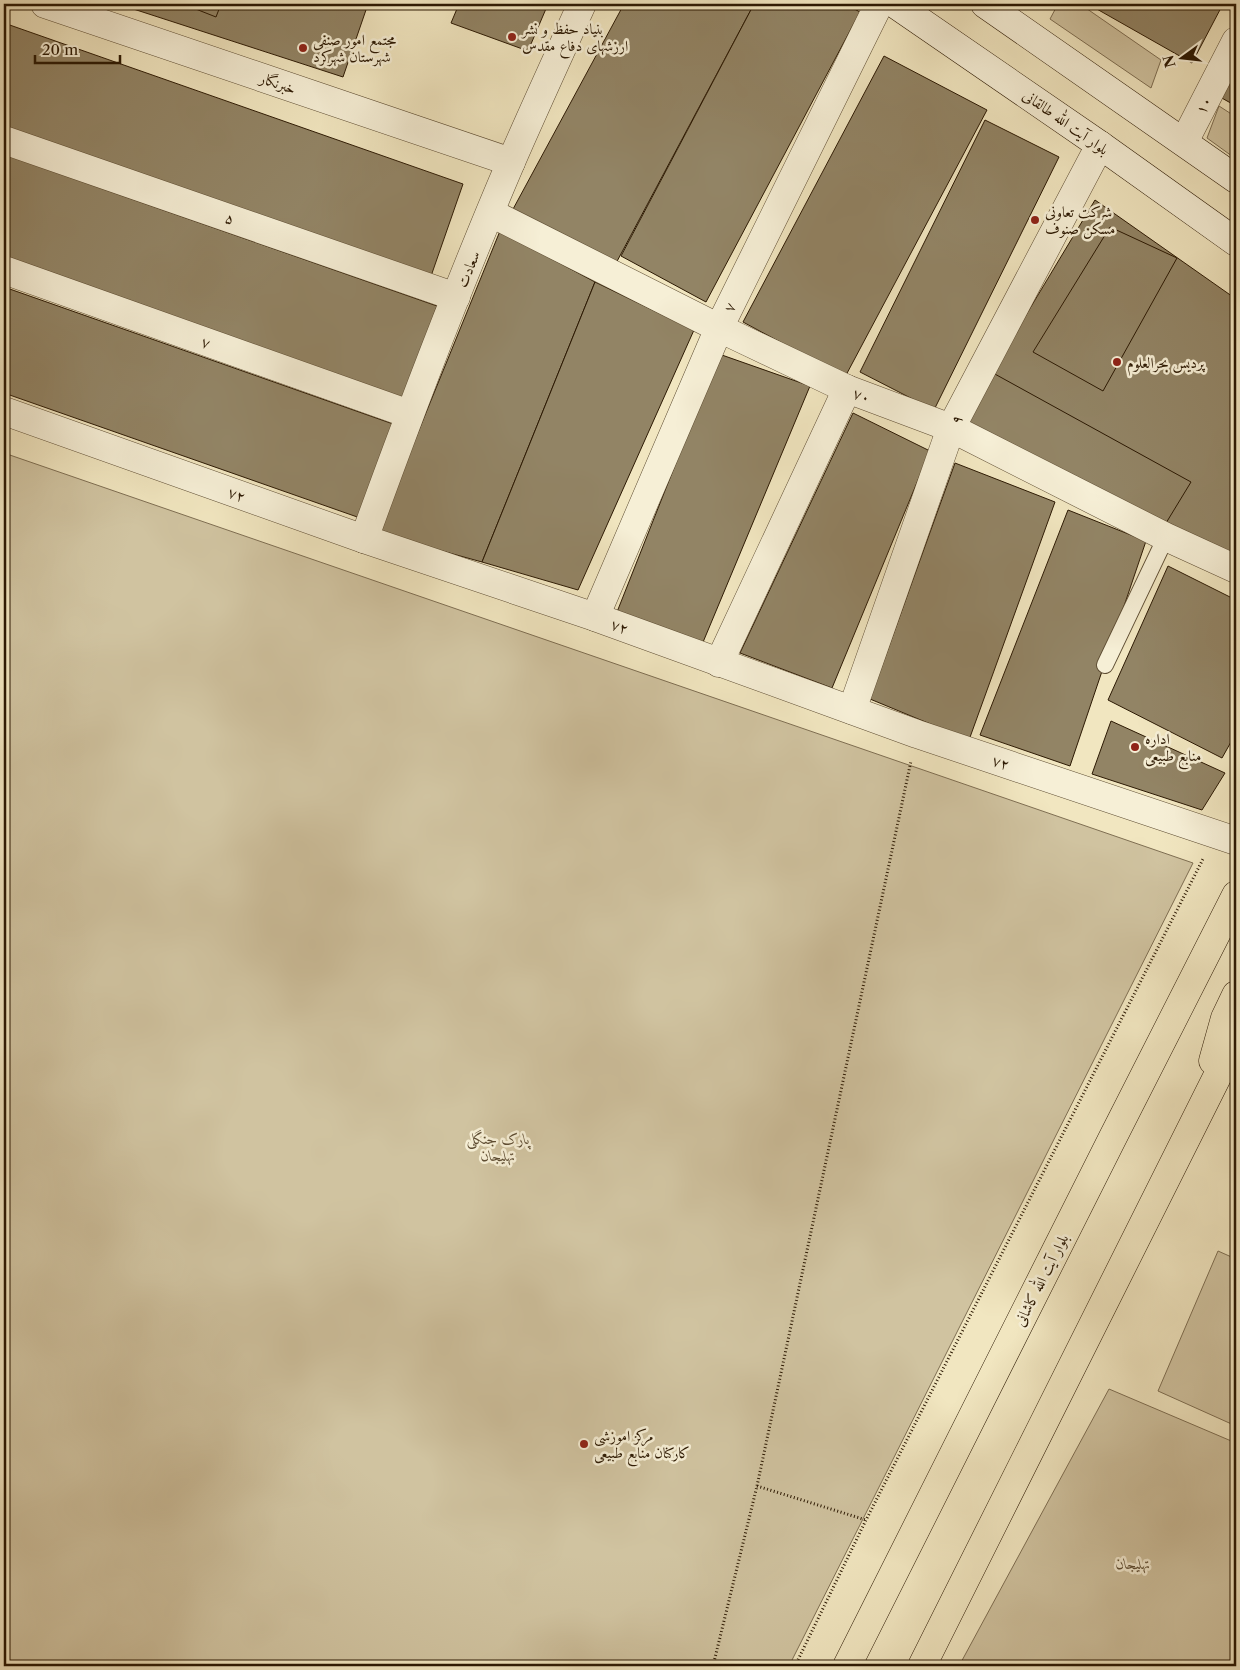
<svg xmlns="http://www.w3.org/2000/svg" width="1240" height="1670" font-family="'Libre Caslon Text',Amiri,serif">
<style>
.green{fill:#d0c3a0;stroke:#7e6e52}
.building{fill:#928465;stroke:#2c1903}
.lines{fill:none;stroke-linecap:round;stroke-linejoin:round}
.lane-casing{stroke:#5d4c32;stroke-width:18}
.street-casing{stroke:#5d4c32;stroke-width:29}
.secondary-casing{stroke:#2c1903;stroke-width:29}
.primary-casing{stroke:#2c1903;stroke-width:29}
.path{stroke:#2c1903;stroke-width:3;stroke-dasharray:1 2.5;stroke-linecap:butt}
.lane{stroke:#f6efd6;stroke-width:16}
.street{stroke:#f6efd6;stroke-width:28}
.secondary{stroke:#f6efd6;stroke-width:28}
.primary{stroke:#f1e6c0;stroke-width:28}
.poi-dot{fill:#8f2418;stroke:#f6efd6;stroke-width:2}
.labels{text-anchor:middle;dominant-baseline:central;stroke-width:5;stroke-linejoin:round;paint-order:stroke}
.poi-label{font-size:15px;fill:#2c1903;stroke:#f6efd6;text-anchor:start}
.street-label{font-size:15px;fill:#2c1903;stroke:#f6efd6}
.park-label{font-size:15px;font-style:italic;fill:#5d4c32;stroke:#f6efd6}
</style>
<rect width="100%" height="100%" fill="#f1e6c0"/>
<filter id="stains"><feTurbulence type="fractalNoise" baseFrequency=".004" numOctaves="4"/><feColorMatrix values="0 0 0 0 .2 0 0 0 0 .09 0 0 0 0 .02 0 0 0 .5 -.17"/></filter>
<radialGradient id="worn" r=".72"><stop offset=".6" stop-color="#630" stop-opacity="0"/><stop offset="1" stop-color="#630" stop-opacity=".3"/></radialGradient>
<g class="green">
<path d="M1058,4H1080L1161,60L1151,88L1050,19Z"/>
<path d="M1219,106L1236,117V159L1207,138Z"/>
<path d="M4,453L1193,863L789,1666H4Z"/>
<path d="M1218,1251L1236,1259V1426L1158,1391Z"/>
<path d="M1109,1389L1236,1443V1666H959Z"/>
</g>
<g class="building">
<path d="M118,4H368L343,77Z"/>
<path d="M183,4H221L216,17Z"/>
<path d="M459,4H548L528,51L451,23Z"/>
<path d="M624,4H754L614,267L512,211Z"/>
<path d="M754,4H845L860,12L706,302L621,256Z"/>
<path d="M1088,4H1223L1192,63Z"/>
<path d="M4,23L463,184L430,279L4,129Z"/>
<path d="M884,56L987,110L845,377L743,322Z"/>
<path d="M1236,68V106L1220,97Z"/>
<path d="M985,120L1059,157L934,410L860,372Z"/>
<path d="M4,154L437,306L403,401L4,260Z"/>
<path d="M1095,200L1236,299V573L960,425Z"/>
<path d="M1110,227L1177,258L1103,391L1033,352Z"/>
<path d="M500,231L595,282L482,562L377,533Z"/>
<path d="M595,282L694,330L578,590L482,562Z"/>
<path d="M4,287L396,425L363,519L4,393Z"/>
<path d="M719,354L810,386L701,647L617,612Z"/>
<path d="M993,373L1191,482L1163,528L960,425Z"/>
<path d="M853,413L930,451L832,688L740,653Z"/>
<path d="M955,463L1055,502L969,740L870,699Z"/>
<path d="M1068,510L1146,541L1070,766L980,735Z"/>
<path d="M1168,566L1236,600V733L1222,758L1108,700Z"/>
<path d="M1111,721L1225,773L1202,810L1092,774Z"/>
</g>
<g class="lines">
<g class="lane-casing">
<path id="lane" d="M1105,665L1166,537"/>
</g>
<g class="street-casing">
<g id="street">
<path d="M45,4L511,162"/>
<path d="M4,140L456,297"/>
<path d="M1184,142L1236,41"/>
<path d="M491,213L719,328L847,389L951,428L1166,537L1236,569"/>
<path d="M4,270L409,414"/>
<path d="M4,411L364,539L595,617L917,734L1236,841"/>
<path d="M364,539C410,412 458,286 511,162C534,109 558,57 582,4"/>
<path d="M595,617L719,328L879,4"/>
<path d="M719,663L847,389"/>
<path d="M852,710L951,428L1100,145"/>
</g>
</g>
<g class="secondary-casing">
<g id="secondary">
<path d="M895,4L1100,145L1236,242"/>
<path d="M985,4L1236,179"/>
</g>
</g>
<g class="primary-casing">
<g id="primary">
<path d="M1213,1061L1225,1018L1236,995"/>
<path d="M847,1666L1111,1141L1236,895"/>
<path d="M922,1666L1236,1039"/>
</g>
</g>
<g class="path">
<path d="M757,1486L866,1520"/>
<path d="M713,1666L757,1486L911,761"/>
<path d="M795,1666L866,1520L1203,859"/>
</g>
<use href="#lane" class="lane"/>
<use href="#street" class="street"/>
<use href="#secondary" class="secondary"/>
<use href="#primary" class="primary"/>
</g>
<g class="poi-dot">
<circle cx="512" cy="37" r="5"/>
<circle cx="303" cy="48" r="5"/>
<circle cx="1035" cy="220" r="5"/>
<circle cx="1117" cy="362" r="5"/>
<circle cx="1135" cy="747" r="5"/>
<circle cx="584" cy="1444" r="5"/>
</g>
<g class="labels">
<g class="poi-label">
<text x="522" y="28">بنیاد حفظ و نشر<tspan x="522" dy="17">ارزشهای دفاع مقدس</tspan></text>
<text x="313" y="39">مجتمع امور صنفی<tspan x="313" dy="17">شهرستان شهرکرد</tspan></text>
<text x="1045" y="211">شرکت تعاونی<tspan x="1045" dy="17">مسکن صنوف</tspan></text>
<text x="1127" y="362">پردیس بحرالعلوم</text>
<text x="1145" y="738">اداره<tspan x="1145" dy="17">منابع طبیعی</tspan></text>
<text x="594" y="1435">مرکز اموزشی<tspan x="594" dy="17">کارکنان منابع طبیعی</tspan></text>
</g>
<g class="street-label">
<text transform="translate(278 83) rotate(19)">خبرنگار</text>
<text transform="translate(1203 105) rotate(-63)">۱۰</text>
<text transform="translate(1066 122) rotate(35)">بلوار آیت الله طالقانی</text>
<text transform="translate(230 218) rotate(19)">۵</text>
<text transform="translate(468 269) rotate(-68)">سعادت</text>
<text transform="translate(729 307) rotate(-64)">۷</text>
<text transform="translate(206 342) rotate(20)">۷</text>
<text transform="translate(862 395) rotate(20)">۷۰</text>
<text transform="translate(956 419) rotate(-63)">۹</text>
<text transform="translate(237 494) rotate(20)">۷۲</text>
<text transform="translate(620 626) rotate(20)">۷۲</text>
<text transform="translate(1001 762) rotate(18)">۷۲</text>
<text transform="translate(1041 1280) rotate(-63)">بلوار آیت الله کاشانی</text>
</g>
<g class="park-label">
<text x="498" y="1138">پارک جنگلی<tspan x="498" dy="17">تهلیجان</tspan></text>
<text x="1133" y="1563">تهلیجان</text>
</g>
</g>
<rect width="1240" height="1670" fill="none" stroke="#f1e6c0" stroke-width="20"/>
<rect x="5" y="5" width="1230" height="1660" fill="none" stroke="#2c1903" stroke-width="2.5"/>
<rect x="10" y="10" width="1220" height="1650" fill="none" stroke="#2c1903"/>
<g transform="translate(1182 58) rotate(255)" stroke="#f6efd6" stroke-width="4" paint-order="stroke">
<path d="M0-4L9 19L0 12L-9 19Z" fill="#2c1903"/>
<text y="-8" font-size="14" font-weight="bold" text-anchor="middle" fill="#2c1903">N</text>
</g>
<path d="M35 55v8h85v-8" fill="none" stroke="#2c1903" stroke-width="2.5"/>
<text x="42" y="55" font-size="15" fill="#2c1903" stroke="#f6efd6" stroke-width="4" paint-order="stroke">20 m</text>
<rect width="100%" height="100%" filter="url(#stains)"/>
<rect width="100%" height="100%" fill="url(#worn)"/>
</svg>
